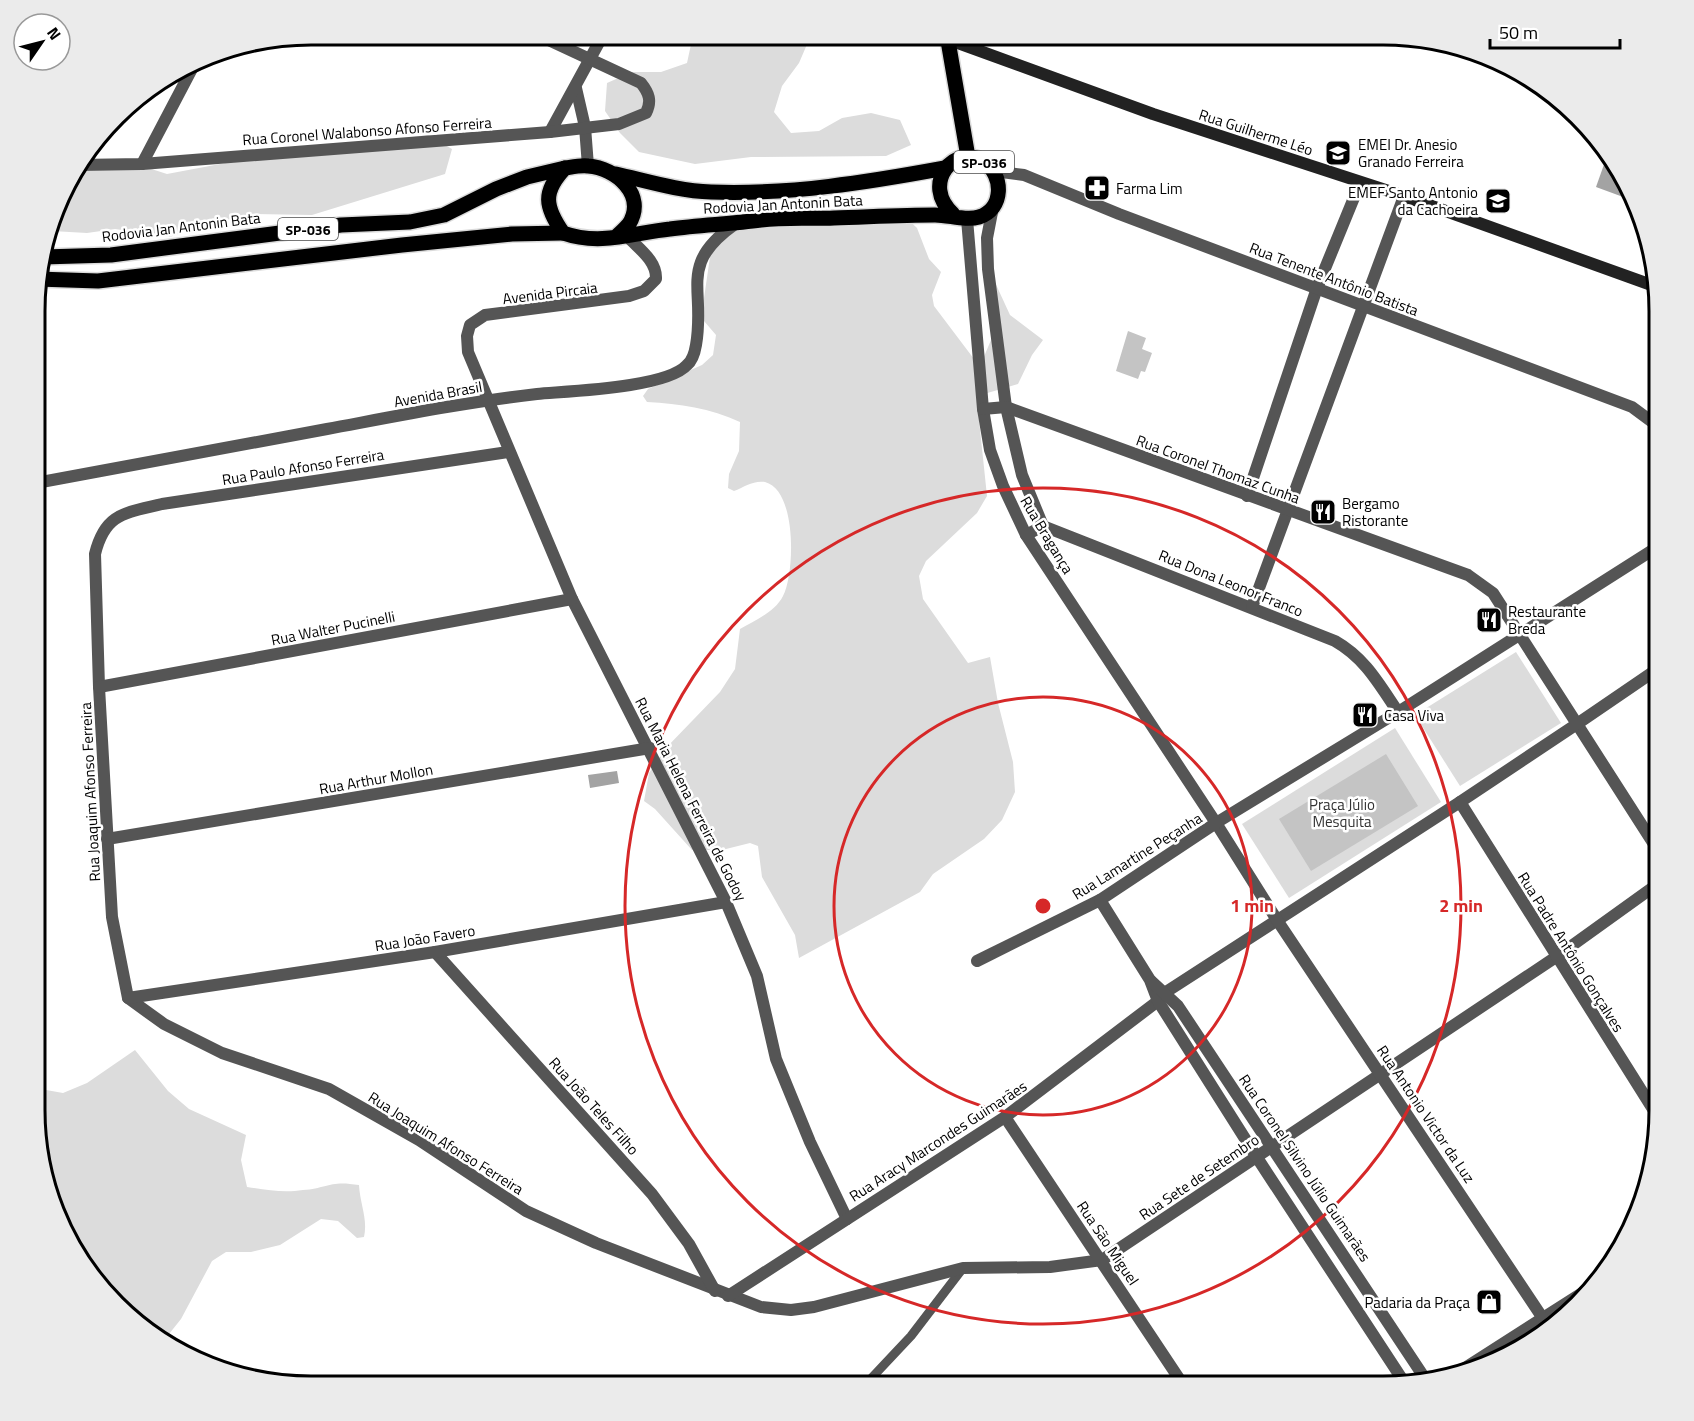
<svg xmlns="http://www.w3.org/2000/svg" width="1694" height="1421" font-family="'Titillium Web',sans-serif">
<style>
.green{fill:#dcdcdc}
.water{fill:#a3a3a3}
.building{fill:#c4c4c4}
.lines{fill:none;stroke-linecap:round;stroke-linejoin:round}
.primary-casing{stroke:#dbdbdb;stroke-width:18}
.service{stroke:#555;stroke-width:9}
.minor{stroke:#555;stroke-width:12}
.tertiary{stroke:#555;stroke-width:12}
.secondary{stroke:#222;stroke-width:12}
.primary{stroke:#000;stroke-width:15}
.ring{fill:none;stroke:#d62828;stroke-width:3}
.labels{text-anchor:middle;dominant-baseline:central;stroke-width:5;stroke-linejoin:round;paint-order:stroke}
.shield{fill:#fff;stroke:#4c4c4c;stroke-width:1.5}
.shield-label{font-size:14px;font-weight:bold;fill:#000}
.street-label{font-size:15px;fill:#000;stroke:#fff}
.poi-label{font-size:15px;fill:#000;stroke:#fff;text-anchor:start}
.park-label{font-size:15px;fill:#333;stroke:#fff}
.rim{fill:none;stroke:#000;stroke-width:3}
.centre{fill:#d62828;stroke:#fff;stroke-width:3}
.ring-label{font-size:18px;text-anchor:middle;font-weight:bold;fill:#d62828;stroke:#fff;stroke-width:5;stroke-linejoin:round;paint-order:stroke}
</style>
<rect width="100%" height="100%" fill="#fff"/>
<g class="green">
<path d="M693,35H811L799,63L782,86L774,112L791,133L819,131L842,118L871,113L900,120L911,145L886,156L751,157L695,164L639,152L620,133L605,111L607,83L632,72H661L687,63Z"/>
<path d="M428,135L452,149L445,174L312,215L255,214L202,225L170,237L115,229L87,233L52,231L71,173L83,158L142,166L167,174L257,157Z"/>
<path d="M900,212L917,228L929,259L941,272L932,295L934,306L974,359H983L991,340L993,278L1010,315L1043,340L1032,355L1018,384L984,394L977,401L987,496L977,513L926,561L919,576L923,599L968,663L990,657L998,703L1013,762L1015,792L1002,820L984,839L933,874L920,892L799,958L795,935L762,877L758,846L750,843L722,850H692L655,809L644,801L649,773L665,749L720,692L735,669L740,629C755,620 775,612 783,596C795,573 797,490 765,482C754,480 744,487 734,491L728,488L729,474L739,451L740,422C710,408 680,404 647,402L643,396L648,389L702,365L713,355L716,335L704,321L702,312L711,250L733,231L804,217Z"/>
<path d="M1516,652L1561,723L1460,786L1415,715Z"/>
<path d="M1395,728L1441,802L1289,898L1242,824Z"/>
<path d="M135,1050L168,1091L189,1109L246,1135L241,1160L247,1187C267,1190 284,1193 303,1190C328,1188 330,1180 359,1185C360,1204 368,1219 364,1237L357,1238L338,1221L321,1219L280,1245L251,1252H226L212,1261L181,1319L165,1339L115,1305L63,1232L35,1128V1088L63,1093L87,1083Z"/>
</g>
<g class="water">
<path d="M1607,156L1631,189L1634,201L1596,187Z"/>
<path d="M617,771L619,783L590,788L588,775Z"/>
</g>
<g class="building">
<path d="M1128,331L1146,338L1142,349L1152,353L1145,372L1141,371L1138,379L1116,371Z"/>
<path d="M1386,754L1418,806L1311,871L1279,819Z"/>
</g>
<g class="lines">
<g class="primary-casing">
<g id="primary">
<path d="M947,35L968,157"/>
<path d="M616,174C647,181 679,191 711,192C790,195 869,182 945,168"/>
<path d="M616,237C620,233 625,229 629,224C647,195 616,168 588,166C581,165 572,167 565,168C542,192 545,207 563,233C600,246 633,233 670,229C700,225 731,224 761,220C785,217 810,219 834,218C868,217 901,215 935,215C949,215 966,221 979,217C1004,209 1004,175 984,162C955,142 920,184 953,214"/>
<path d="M43,257L111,255L341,225L410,222L444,215L496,189L527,177L565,168"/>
<path d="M37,279L98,281L402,245L512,234L563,233"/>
</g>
</g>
<path class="service" d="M864,1386L911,1336L963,1268"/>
<g class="minor">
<path d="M576,88L585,127L588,166"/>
<path d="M550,132L603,35"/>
<path d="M142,164L194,65"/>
<path d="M78,165L142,164L550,132L619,124L646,113C652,101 649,93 641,83L538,35"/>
<path d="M628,237C639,249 657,261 656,279L644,291L629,296L485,315L470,325L467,336L468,352L572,599L726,902L757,976L776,1059L810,1142L847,1219"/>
<path d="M1006,407L1022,475L1043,526"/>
<path d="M508,452L162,504C125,513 105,513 95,554L99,687L112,917L128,998L164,1024L222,1053L329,1089L419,1140L526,1211L596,1243L761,1307L791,1310L814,1307L963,1268L1050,1267L1102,1260L1556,957L1659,883"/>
<path d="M36,483C133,465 230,447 327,429C397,416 466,402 537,394C570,391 666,388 687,365C692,361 695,351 696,345C706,288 677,265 735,224"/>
<path d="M1247,496L1317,288L1360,183"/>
<path d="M1026,535L1043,526L1335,641C1365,658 1379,684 1398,712"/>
<path d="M1252,607L1404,196"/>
<path d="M1659,668L1577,724L1659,852"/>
<path d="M99,687L572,599"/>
<path d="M1216,823L1398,712L1659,546"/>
<path d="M107,839L650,748"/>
<path d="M435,952L652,1194L689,1244L715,1291"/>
<path d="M977,961L1100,900"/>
<path d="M128,998L435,952L726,902"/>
<path d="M1005,1117L1184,1386"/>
<path d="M728,1296L1005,1117L1158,1001L1166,992L1460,802"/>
<path d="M1457,1373L1590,1288"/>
</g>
<g class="tertiary">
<path d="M994,171L1024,175L1119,214L1632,407L1659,427"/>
<path d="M993,207L987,238L988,269L1006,407"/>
<path d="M967,219L983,409L990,450L1003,486L1026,535L1216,823L1277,920L1548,1326"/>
<path d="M983,409L1006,407L1468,575L1493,593L1577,724L1460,802L1658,1117"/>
<path d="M1216,823L1100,900L1150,980L1158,1001L1256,1156L1406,1385"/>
<path d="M1151,981L1178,1006L1426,1380"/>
</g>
<path class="secondary" d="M947,39L1153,114L1404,196L1657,287"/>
<use href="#primary" class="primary"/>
</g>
<g class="ring">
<circle cx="1043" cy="906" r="209"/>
<circle cx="1043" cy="906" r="418"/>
</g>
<defs>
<g id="school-square" transform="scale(1.35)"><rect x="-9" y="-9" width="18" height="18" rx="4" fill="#000" stroke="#fff"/><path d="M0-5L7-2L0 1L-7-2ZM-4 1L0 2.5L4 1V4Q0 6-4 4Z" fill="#fff"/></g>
<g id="pharmacy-square" transform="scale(1.35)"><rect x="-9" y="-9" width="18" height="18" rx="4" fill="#000" stroke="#fff"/><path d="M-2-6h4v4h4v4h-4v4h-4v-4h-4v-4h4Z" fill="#fff"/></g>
<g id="restaurant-square" transform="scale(1.35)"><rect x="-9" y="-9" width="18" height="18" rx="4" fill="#000" stroke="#fff"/><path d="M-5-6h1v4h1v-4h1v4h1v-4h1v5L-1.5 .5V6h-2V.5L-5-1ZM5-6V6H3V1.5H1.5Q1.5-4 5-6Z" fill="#fff"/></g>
<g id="shop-square" transform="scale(1.35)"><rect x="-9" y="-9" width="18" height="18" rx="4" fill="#000" stroke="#fff"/><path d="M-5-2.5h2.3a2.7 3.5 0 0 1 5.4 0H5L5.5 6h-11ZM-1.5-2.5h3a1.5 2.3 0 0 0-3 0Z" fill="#fff"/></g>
</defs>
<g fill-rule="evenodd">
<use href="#school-square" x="1338" y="153"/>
<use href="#pharmacy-square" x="1097" y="188"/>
<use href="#school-square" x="1498" y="201"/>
<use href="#restaurant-square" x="1323" y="512"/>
<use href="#restaurant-square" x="1489" y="620"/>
<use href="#restaurant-square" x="1365" y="715"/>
<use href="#shop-square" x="1489" y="1302"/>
</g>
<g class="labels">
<g class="shield">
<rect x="954" y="151" width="60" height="22" rx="4.5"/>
<rect x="278" y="218" width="60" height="22" rx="4.5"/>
</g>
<g class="shield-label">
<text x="984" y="162">SP-036</text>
<text x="308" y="229">SP-036</text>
</g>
<g class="street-label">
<text transform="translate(367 131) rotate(-4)">Rua Coronel Walabonso Afonso Ferreira</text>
<text transform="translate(1256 132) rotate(18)">Rua Guilherme Léo</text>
<text transform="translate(783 204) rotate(-3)">Rodovia Jan Antonin Bata</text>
<text transform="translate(181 227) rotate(-7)">Rodovia Jan Antonin Bata</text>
<text transform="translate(1334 279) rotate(21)">Rua Tenente Antônio Batista</text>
<text transform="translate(550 293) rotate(-7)">Avenida Pircaia</text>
<text transform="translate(438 394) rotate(-10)">Avenida Brasil</text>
<text transform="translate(303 467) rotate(-9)">Rua Paulo Afonso Ferreira</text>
<text transform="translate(1218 469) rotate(20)">Rua Coronel Thomaz Cunha</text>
<text transform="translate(1047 535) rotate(59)">Rua Bragança</text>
<text transform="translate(1231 583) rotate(22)">Rua Dona Leonor Franco</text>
<text transform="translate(333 628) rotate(-11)">Rua Walter Pucinelli</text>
<text transform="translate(376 779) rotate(-10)">Rua Arthur Mollon</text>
<text transform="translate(90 792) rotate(-93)">Rua Joaquim Afonso Ferreira</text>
<text transform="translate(691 799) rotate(63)">Rua Maria Helena Ferreira de Godoy</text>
<text transform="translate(1137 856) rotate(-32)">Rua Lamartine Peçanha</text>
<text transform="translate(425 938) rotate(-9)">Rua João Favero</text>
<text transform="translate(1571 952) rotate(58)">Rua Padre Antônio Gonçalves</text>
<text transform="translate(594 1106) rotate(48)">Rua João Teles Filho</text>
<text transform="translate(1426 1114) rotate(56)">Rua Antonio Victor da Luz</text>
<text transform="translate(938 1141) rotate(-33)">Rua Aracy Marcondes Guimarães</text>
<text transform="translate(446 1143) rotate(32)">Rua Joaquim Afonso Ferreira</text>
<text transform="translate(1305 1168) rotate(56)">Rua Coronel Silvino Júlio Guimarães</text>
<text transform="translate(1199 1177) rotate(-34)">Rua Sete de Setembro</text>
<text transform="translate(1108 1243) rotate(56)">Rua São Miguel</text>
</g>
<g class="poi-label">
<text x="1358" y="144">EMEI Dr. Anesio<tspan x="1358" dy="17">Granado Ferreira</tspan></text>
<text x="1116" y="188">Farma Lim</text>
<text x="1478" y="192" text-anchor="end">EMEF Santo Antonio<tspan x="1478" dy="17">da Cachoeira</tspan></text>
<text x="1342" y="503">Bergamo<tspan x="1342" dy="17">Ristorante</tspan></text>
<text x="1508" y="611">Restaurante<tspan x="1508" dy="17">Breda</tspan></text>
<text x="1384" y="715">Casa Viva</text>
<text x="1470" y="1302" text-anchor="end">Padaria da Praça</text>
</g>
<g class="park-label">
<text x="1342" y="804">Praça Júlio<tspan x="1342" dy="17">Mesquita</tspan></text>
</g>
</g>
<path d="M0 0H1694V1421H0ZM311 45H1383A266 266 0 0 1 1649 311V1110A266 266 0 0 1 1383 1376H311A266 266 0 0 1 45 1110V311A266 266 0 0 1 311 45Z" fill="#ebebeb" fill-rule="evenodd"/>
<path class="rim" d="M311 45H1383A266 266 0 0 1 1649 311V1110A266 266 0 0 1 1383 1376H311A266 266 0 0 1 45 1110V311A266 266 0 0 1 311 45Z"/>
<circle cx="1043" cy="906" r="9" class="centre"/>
<g class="ring-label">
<text x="1252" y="912">1 min</text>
<text x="1461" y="912">2 min</text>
</g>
<g transform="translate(42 42) rotate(55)"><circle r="28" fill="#ffffff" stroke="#999999" stroke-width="1.5"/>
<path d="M0-4.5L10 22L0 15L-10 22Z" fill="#000000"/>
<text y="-9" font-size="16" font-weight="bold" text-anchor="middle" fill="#000000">N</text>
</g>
<path d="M1490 39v9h130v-9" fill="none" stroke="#000000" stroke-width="3"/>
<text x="1499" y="39" font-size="18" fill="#000000" stroke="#ffffff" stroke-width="4.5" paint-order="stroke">50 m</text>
</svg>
